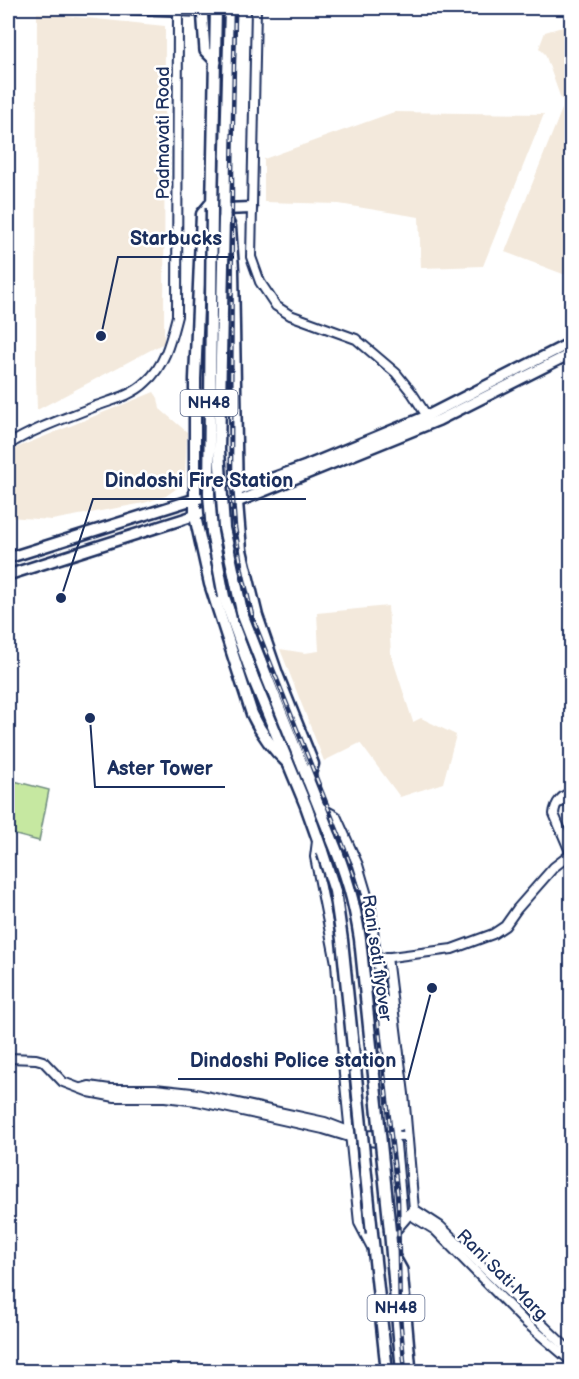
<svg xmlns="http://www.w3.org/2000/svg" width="579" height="1379" font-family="'Balsamiq Sans',sans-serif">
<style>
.built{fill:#f3e9dc}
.green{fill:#c6e8a1;stroke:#708c80;stroke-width:1.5}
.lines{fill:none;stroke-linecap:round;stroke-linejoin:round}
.minor-casing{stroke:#1b2f5e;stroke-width:12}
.major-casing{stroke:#1b2f5e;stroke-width:14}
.highway-casing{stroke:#1b2f5e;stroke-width:15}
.minor{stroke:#fff;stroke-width:8}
.major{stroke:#fff;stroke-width:9}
.highway{stroke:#fff;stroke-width:10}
.rail-casing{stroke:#1b2f5e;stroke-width:4.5}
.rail{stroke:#fff;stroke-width:2;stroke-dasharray:7;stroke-linecap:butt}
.highway-bridge-casing{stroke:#1b2f5e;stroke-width:15;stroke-linecap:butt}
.highway-bridge{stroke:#fff;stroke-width:10}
.labels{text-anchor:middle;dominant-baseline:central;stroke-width:5;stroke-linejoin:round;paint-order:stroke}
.shield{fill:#fff;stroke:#5f6d8e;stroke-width:1.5}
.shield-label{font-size:16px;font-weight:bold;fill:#1b2f5e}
.street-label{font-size:18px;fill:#1b2f5e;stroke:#fff}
.leader{fill:none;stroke:#1b2f5e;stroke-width:2}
.callout-dot{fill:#1b2f5e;stroke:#fff;stroke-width:2}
.callout-label{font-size:20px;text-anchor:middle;font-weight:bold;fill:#1b2f5e;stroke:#fff;stroke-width:5;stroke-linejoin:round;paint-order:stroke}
</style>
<rect width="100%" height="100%" fill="#fff"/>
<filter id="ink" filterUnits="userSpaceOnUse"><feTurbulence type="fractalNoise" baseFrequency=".0167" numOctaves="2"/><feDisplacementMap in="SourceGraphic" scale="12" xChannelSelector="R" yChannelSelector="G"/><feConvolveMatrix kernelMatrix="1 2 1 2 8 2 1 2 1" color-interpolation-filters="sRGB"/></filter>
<g filter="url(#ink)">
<g class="built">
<path d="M37,13L165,26L164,343L37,410L36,378Z"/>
<path d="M562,27L571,28V103L561,99L545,54L539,48L545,32Z"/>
<path d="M562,109L571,113V277L505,252Z"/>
<path d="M394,112L544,114L483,266L421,268L419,217L339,204L264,202V159Z"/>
<path d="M154,392L158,398L160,409L187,432L185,477L180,486L166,496L144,503L52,520L8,517V460L10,458L16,448Z"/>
<path d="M388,606L391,654L413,722L421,718L456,735L443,783L400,797L360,743L324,761L280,649L305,653L319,651L317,613Z"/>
</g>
<path class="green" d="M14,781L49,790L39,841L8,833V801Z"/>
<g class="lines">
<g class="minor-casing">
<g id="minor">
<path d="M88,8L202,12"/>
<path d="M256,8L251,257L260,282L276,306L290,315L356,339L396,373L412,393L427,416"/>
<path d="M8,445C35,428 66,418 96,406C113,400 133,395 146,382C165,366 171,339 177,316L178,8"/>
<path d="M558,803L572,799"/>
<path d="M318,806L336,816L358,865L371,909L387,1064L396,1137"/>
<path d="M317,841L315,857L336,963L344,1074L359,1223L371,1246"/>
<path d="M571,854L554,814C555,803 562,795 572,792"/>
<path d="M387,957L404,1094L414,1209L391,1236"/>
<path d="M383,958L452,949L493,934L505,926L517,909L554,867L571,854"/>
<path d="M387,1001L400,1126"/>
<path d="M8,1058L36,1059L43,1061L63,1082L89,1092L115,1097H165L197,1101L323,1129L359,1140L396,1144L403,1220"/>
<path d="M82,1088L89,1086L110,1089H155L192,1093L325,1122L359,1135L407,1136"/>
<path d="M414,1209L440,1226L572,1353"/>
<path d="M409,1214L435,1230L524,1321L572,1362"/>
</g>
</g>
<g class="major-casing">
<g id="major">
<path d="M202,8L205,51L216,62"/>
<path d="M8,558L195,499L237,491L306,466L427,416L572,342"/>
<path d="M8,575L237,502L439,420L572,353"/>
<path d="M392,1252L402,1270L411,1372"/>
</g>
</g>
<g class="highway-casing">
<g id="highway">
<path d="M212,202L202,214L195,379V516L210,584L252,714C261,733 272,749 288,763"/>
<path d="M212,208L216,8"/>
<path d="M224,209L251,208"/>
<path d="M224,214L230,227L233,269L237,502L241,550L257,616L277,674L313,764L308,780"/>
<path d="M224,219L230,8"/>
<path d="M224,597L254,680L306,806L322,851"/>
<path d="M266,675L331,837"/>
<path d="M390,1231L402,1372"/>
<path d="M372,1233L387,1372"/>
</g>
</g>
<use href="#minor" class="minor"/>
<use href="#major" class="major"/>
<use href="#highway" class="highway"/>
<g class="rail-casing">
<path id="rail" d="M235,8L232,173L231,472L235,527L242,571L253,619L345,850L361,896L368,932L398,1198L400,1316L405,1372"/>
</g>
<use href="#rail" class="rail"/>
<g class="highway-bridge-casing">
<g id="highway-bridge">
<path d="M212,208L209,494L212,532L224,597"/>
<path d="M224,219L219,450L224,528L243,616L266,675"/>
<path d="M331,837C346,873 354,900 360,939L390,1231"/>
<path d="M322,851L335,891L342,940L372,1233"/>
</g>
</g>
<use href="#highway-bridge" class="highway-bridge"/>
</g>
</g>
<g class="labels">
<g class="shield">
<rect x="180.5" y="390" width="57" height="26" rx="4.5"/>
<rect x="367.5" y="1295" width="57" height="26" rx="4.5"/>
</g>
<g class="shield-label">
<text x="209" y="403">NH48</text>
<text x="396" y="1308">NH48</text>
</g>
<g class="street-label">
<text transform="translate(163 133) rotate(-90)">Padmavati Road</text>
<text transform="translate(377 958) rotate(82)">Rani sati flyover</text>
<text transform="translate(502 1275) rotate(45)">Rani Sati Marg</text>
</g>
</g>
<path class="leader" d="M101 336L118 257H234M61 598L93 499H306M90 718L95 787H225M432 988L408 1079H178"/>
<g class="callout-dot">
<circle cx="101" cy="336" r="6"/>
<circle cx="61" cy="598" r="6"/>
<circle cx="90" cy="718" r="6"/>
<circle cx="432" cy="988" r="6"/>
</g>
<g class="callout-label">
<text x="176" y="245">Starbucks</text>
<text x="199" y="487">Dindoshi Fire Station</text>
<text x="160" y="775">Aster Tower</text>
<text x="293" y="1067">Dindoshi Police station</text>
</g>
<rect width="579" height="1379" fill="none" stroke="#fff" stroke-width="30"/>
<rect x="15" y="15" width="549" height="1349" fill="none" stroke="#1b2f5e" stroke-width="2" filter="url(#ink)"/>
</svg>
